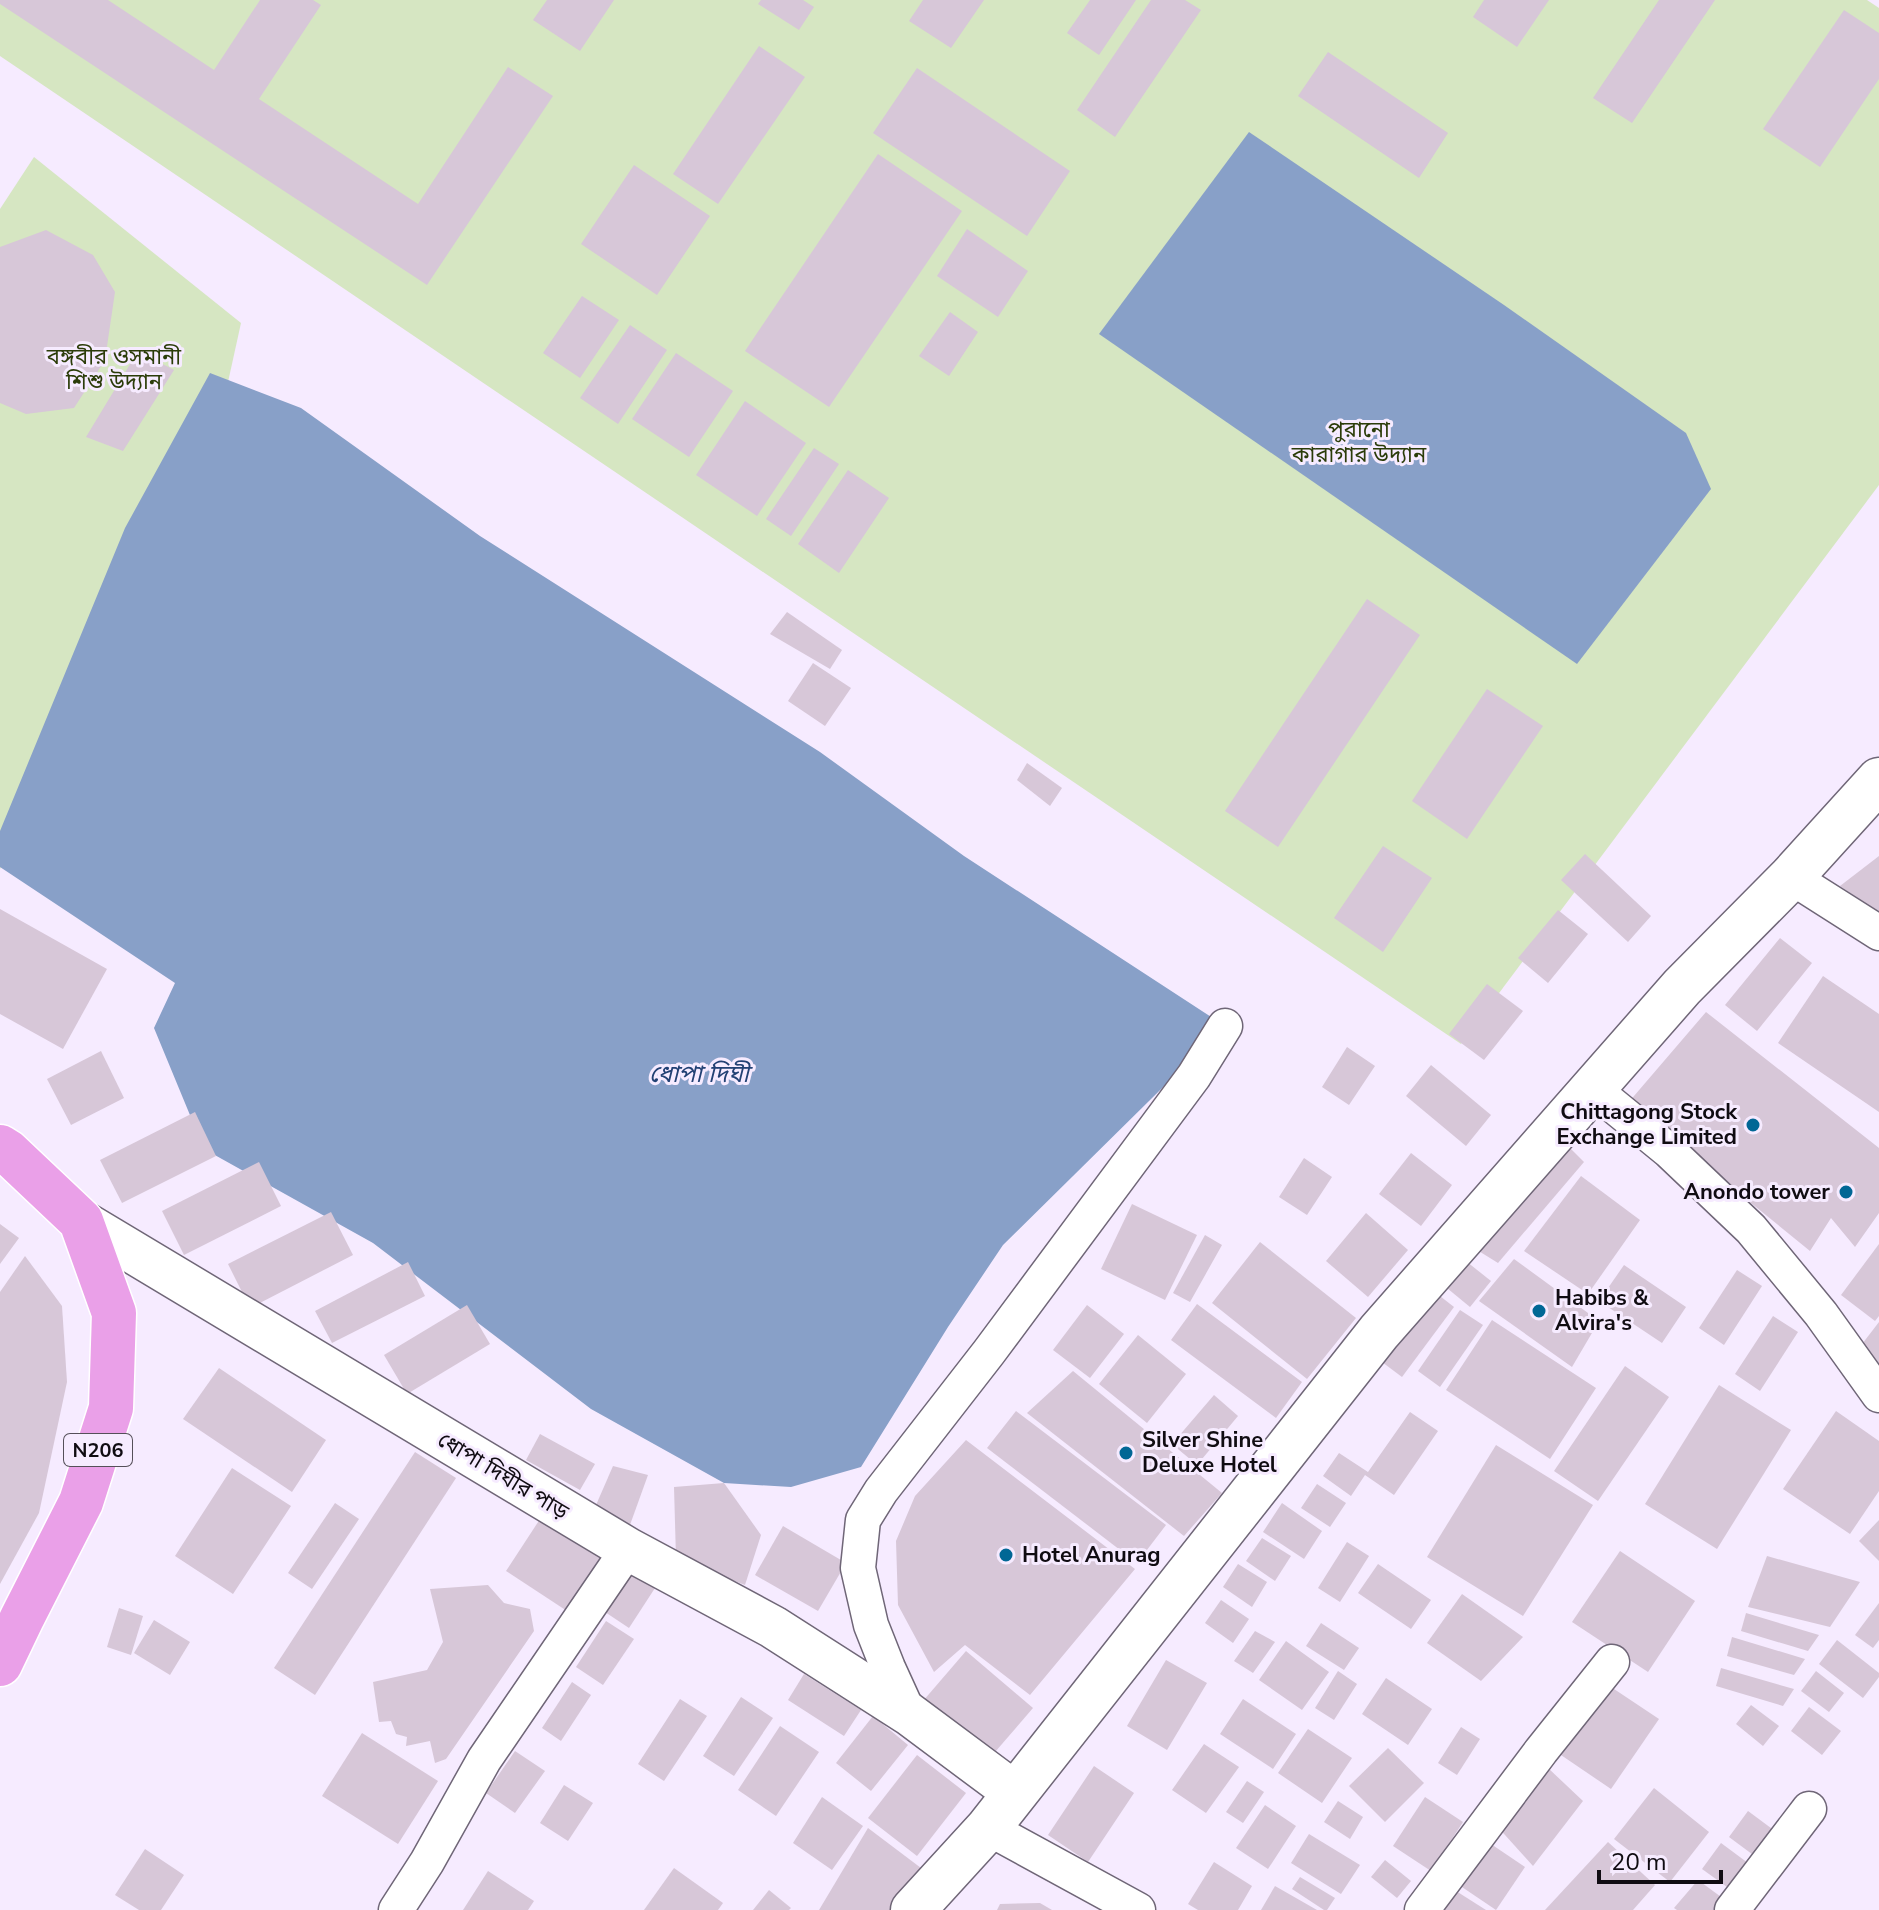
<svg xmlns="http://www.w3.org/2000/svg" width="1879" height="1910" font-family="'Nunito Sans','Noto Sans Bengali',sans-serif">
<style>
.green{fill:#d6e6c2}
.water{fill:#88a0c8}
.building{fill:#d7c7d8}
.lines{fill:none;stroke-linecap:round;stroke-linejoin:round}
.minor-casing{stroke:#6f6677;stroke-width:37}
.tertiary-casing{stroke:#6f6677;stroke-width:45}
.secondary-casing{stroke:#6f6677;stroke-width:47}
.trunk-casing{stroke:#fff;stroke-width:47}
.minor{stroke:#fff;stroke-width:34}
.tertiary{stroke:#fff;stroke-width:42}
.secondary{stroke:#fff;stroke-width:44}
.trunk{stroke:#eaa0e8;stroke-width:44}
.poi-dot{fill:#016795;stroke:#f6ebff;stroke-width:3}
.labels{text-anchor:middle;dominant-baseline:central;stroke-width:6;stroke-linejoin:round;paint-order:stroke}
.shield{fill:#f6ebff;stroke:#554f59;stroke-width:2}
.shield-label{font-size:20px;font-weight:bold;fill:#100c12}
.park-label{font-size:22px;fill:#2b3c09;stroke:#f6ebff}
.poi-label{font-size:22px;font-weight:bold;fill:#100c12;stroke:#f6ebff;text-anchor:start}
.street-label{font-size:22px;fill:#100c12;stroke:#f6ebff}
.water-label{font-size:24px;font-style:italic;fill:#224174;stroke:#f6ebff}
</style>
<rect width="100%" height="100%" fill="#f6ebff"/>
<g class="green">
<path d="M0,0H1867L1879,8V485L1461,1044L0,56Z"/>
<path d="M34,157L241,323L206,482L0,869V209Z"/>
</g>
<g class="water">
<path d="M1249,132L1504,305L1686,433L1711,489L1577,664L1099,334Z"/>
<path d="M210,373L301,408L480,536L820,752L964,856L1225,1026L1003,1245L948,1327L861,1467L791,1487L724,1483L591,1409L373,1243L204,1149L154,1028L175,983L0,867V831L125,528Z"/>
</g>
<g class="building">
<path d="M0,0H108L214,70L260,0H313L321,5L259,99L418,204L508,67L553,96L427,285L0,4Z"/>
<path d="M547,0H614L580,51L533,20Z"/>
<path d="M761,0H803L814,7L799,30L758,4Z"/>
<path d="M923,0H984L951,48L909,21Z"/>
<path d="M1090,0H1136L1099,55L1067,33Z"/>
<path d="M1151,0H1185L1201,10L1115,137L1077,110Z"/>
<path d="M1484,0H1549L1517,47L1473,17Z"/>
<path d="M1659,0H1715L1632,123L1593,98Z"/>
<path d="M1844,10L1879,33V79L1820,167L1763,129Z"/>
<path d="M759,46L805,77L718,204L673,174Z"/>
<path d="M1328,52L1448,133L1419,178L1298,96Z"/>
<path d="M917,68L1070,171L1027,236L873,133Z"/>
<path d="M878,154L962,211L829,407L745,351Z"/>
<path d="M634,165L710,216L657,295L581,244Z"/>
<path d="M967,229L1028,271L998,317L937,276Z"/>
<path d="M46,230L93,255L115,292L105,360L74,408L26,414L0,403V247Z"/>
<path d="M582,296L619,320L580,378L543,353Z"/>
<path d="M950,312L978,332L949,376L919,356Z"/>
<path d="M630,325L667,350L618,424L580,398Z"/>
<path d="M138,351L174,370L123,451L86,437Z"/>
<path d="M676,353L733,391L689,457L632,419Z"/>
<path d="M745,401L806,443L757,516L696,475Z"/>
<path d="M814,448L839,464L791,536L766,519Z"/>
<path d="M848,470L889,498L839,573L798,544Z"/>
<path d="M1367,599L1420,635L1278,847L1225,811Z"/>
<path d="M787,612L842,650L830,669L770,634Z"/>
<path d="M813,663L851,688L825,726L788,701Z"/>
<path d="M1487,689L1543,726L1467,839L1412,801Z"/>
<path d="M1027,763L1062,788L1050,806L1017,780Z"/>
<path d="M1383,846L1432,878L1383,952L1334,918Z"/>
<path d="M1585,854L1651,916L1628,942L1561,880Z"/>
<path d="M1879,856V913L1840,886Z"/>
<path d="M0,909L107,969L63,1049L0,1014Z"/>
<path d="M1558,910L1588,934L1548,983L1518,958Z"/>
<path d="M1780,938L1812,963L1757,1031L1725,1005Z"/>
<path d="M1823,976L1879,1014V1112L1778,1043Z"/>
<path d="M1487,984L1523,1011L1484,1060L1449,1034Z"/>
<path d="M1706,1012L1879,1148V1213L1855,1247L1831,1218L1810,1251L1628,1103Z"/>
<path d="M1347,1047L1375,1066L1349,1105L1322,1087Z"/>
<path d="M101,1051L124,1098L71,1125L47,1079Z"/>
<path d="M1431,1065L1491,1115L1466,1146L1406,1096Z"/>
<path d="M195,1112L216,1156L122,1203L100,1160Z"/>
<path d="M1556,1134L1584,1162L1498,1263L1461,1240Z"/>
<path d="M1411,1153L1452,1185L1421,1226L1379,1194Z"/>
<path d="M1304,1158L1332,1177L1307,1215L1279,1197Z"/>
<path d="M259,1162L281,1206L184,1255L162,1211Z"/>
<path d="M1581,1176L1640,1220L1588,1294L1524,1251Z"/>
<path d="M1132,1204L1197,1235L1165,1300L1101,1269Z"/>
<path d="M331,1212L353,1255L250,1308L228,1264Z"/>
<path d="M1366,1213L1408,1250L1368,1297L1326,1261Z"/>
<path d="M0,1224L19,1238L0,1264Z"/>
<path d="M1205,1235L1222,1245L1190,1302L1173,1293Z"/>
<path d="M1260,1242L1356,1318L1307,1379L1212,1303Z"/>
<path d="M1879,1244V1316L1875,1321L1841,1295Z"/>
<path d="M1457,1254L1491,1281L1470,1307L1436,1279Z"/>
<path d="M25,1256L62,1306L67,1382L39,1513L0,1584V1292Z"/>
<path d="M1514,1259L1599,1321L1572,1367L1479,1301Z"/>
<path d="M408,1262L425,1296L332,1343L315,1311Z"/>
<path d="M1624,1265L1686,1307L1662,1343L1599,1301Z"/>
<path d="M1737,1270L1762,1286L1724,1345L1699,1328Z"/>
<path d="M1431,1289L1454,1307L1402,1377L1378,1359Z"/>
<path d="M1197,1304L1302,1382L1276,1418L1171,1340Z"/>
<path d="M467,1305L490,1344L407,1394L384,1355Z"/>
<path d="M1087,1305L1124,1334L1090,1378L1053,1350Z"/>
<path d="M1460,1310L1483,1325L1440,1387L1418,1371Z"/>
<path d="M1773,1316L1798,1332L1760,1391L1735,1374Z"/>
<path d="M1492,1320L1596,1388L1550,1459L1446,1390Z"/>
<path d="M1879,1322V1364L1859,1348Z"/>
<path d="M1138,1335L1186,1374L1147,1423L1099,1384Z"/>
<path d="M1625,1366L1669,1397L1598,1501L1554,1471Z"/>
<path d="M219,1368L326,1440L292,1492L183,1419Z"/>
<path d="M1073,1371L1222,1493L1184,1536L1027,1413Z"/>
<path d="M1719,1385L1791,1430L1717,1549L1645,1504Z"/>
<path d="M1214,1395L1238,1416L1197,1465L1172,1444Z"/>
<path d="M1016,1411L1166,1525L1137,1563L987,1448Z"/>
<path d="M1836,1411L1879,1441V1491L1850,1534L1783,1489Z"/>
<path d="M1410,1412L1438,1431L1394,1495L1365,1475L1351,1496L1323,1476L1339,1453L1368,1472Z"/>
<path d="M540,1434L595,1464L580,1490L526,1460Z"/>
<path d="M966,1440L1135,1569L1030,1695L965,1645L934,1672L898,1605L896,1541L915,1496Z"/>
<path d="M1496,1445L1593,1505L1523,1616L1427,1557Z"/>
<path d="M415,1452L456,1478L315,1695L274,1668Z"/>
<path d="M613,1466L648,1475L626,1536L593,1512Z"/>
<path d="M232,1468L291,1506L233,1594L175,1556Z"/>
<path d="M724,1483L761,1535L745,1585L676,1558L674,1487Z"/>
<path d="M1317,1484L1346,1503L1330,1527L1301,1508Z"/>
<path d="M335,1503L359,1519L312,1589L288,1573Z"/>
<path d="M1282,1503L1322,1531L1304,1559L1263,1532Z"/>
<path d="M542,1516L603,1556L567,1611L506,1571Z"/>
<path d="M1879,1520V1561L1859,1541Z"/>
<path d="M783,1526L846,1563L818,1611L755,1575Z"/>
<path d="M1262,1538L1291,1556L1275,1581L1246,1561Z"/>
<path d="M1347,1542L1369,1556L1340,1602L1318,1588Z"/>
<path d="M1620,1551L1695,1601L1648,1672L1572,1622Z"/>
<path d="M1767,1556L1860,1582L1830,1627L1748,1607Z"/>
<path d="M1238,1564L1267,1582L1252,1607L1223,1587Z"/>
<path d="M1378,1564L1431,1600L1411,1629L1358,1593Z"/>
<path d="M630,1573L655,1588L629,1628L605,1612Z"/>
<path d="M488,1585L504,1603L530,1609L534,1631L446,1759L435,1763L430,1741L406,1746L407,1737L396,1734L391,1721L379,1722L373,1682L427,1670L443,1642L430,1589Z"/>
<path d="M1462,1594L1523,1637L1481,1681L1427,1643Z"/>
<path d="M1221,1600L1249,1619L1233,1643L1205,1623Z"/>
<path d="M1879,1603V1640L1873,1648L1855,1635Z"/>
<path d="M119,1608L143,1616L131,1655L107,1647Z"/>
<path d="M1746,1613L1819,1635L1808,1651L1741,1631Z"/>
<path d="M154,1620L190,1642L170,1675L134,1653Z"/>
<path d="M606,1621L634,1639L603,1685L576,1667Z"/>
<path d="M1321,1623L1359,1648L1344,1670L1306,1646Z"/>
<path d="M1255,1631L1275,1642L1253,1673L1234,1661Z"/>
<path d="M1732,1637L1805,1659L1794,1675L1727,1656Z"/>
<path d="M1837,1640L1879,1673V1677L1863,1698L1819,1664Z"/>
<path d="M1286,1641L1329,1672L1302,1710L1259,1680Z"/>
<path d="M966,1651L1033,1708L989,1759L923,1701Z"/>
<path d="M1166,1660L1207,1683L1167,1750L1127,1726Z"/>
<path d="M1721,1668L1794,1689L1783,1706L1716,1686Z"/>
<path d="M1338,1671L1357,1684L1334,1720L1315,1708Z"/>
<path d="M1816,1671L1844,1693L1829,1712L1801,1691Z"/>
<path d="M804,1674L861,1710L844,1736L788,1700Z"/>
<path d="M1386,1678L1432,1709L1408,1745L1362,1714Z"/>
<path d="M572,1682L591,1695L561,1741L542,1728Z"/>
<path d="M1605,1683L1659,1719L1611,1789L1558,1753Z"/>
<path d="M741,1697L773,1718L734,1776L703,1756Z"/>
<path d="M680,1699L707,1716L664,1781L638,1764Z"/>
<path d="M1243,1699L1296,1734L1273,1769L1220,1734Z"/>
<path d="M1751,1705L1779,1726L1763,1746L1736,1724Z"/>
<path d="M1809,1707L1841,1731L1822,1755L1791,1731Z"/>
<path d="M873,1716L908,1745L871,1791L836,1763Z"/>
<path d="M780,1726L819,1752L776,1816L738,1790Z"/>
<path d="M1461,1727L1480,1739L1457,1775L1438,1763Z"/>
<path d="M1308,1729L1352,1758L1322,1803L1278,1773Z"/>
<path d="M362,1733L438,1781L398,1844L322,1796Z"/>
<path d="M1204,1744L1239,1767L1206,1813L1172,1790Z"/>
<path d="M1388,1748L1424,1783L1385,1822L1349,1786Z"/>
<path d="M515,1751L545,1771L515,1813L486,1793Z"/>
<path d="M917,1755L966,1793L917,1856L868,1818Z"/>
<path d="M1094,1766L1134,1793L1088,1862L1048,1835Z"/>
<path d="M1547,1767L1583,1801L1533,1866L1496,1825Z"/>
<path d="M1247,1781L1264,1792L1243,1823L1226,1812Z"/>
<path d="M564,1785L593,1803L568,1841L540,1823Z"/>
<path d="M1654,1788L1709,1832L1670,1882L1614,1839Z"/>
<path d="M822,1797L863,1826L832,1870L793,1843Z"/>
<path d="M1425,1797L1463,1822L1431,1871L1393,1846Z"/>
<path d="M1338,1801L1363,1817L1350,1839L1324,1822Z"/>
<path d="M1265,1805L1296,1826L1268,1869L1236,1848Z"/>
<path d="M1748,1811L1779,1834L1760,1860L1729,1837Z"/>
<path d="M868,1828L921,1868L892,1910H819Z"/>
<path d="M1309,1834L1360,1865L1341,1894L1291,1863Z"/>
<path d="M1488,1842L1525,1867L1496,1910L1459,1885Z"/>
<path d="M1608,1842L1655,1885L1633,1910H1545Z"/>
<path d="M1721,1843L1752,1866L1734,1892L1702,1869Z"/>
<path d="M145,1849L184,1875L161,1910H139L115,1895Z"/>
<path d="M1385,1860L1411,1881L1397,1898L1371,1877Z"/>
<path d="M1214,1862L1252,1886L1238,1910H1198L1188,1904Z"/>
<path d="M674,1868L723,1903L718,1910H644Z"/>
<path d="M488,1871L534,1901L528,1910H463Z"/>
<path d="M1300,1877L1335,1898L1327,1910H1324L1292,1889Z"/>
<path d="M1698,1880L1732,1905L1727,1910H1677L1674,1908Z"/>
<path d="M1275,1886L1317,1910H1261Z"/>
<path d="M769,1890L791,1908L789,1910H753Z"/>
<path d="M1456,1891L1486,1910H1443Z"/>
<path d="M1040,1903L1052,1910H997L1000,1904Z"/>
</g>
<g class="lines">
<g class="minor-casing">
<g id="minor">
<path d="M1791,877L1879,933"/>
<path d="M1593,1089L1669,1151L1751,1229L1821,1314L1879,1395"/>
<path d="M909,1714L888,1668L871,1625L858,1568L863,1520L881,1491L989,1352L1194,1076L1225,1026"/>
<path d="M988,1828L1138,1910"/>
<path d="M396,1910L427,1862L484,1760L628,1549"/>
<path d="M1422,1910L1541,1751L1612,1662"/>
<path d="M1732,1910L1809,1809"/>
</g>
</g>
<g class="tertiary-casing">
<path id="tertiary" d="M81,1221L628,1549L773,1627L909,1714L1015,1793"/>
</g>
<g class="secondary-casing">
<path id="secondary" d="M913,1910L988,1828L1379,1332L1682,987L1791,877L1879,780"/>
</g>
<g class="trunk-casing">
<path id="trunk" d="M0,1147L8,1152L81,1221L114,1313L111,1408L81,1502L22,1618L0,1664"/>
</g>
<use href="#minor" class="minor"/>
<use href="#tertiary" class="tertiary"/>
<use href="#secondary" class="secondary"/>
<use href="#trunk" class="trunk"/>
</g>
<g class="poi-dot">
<circle cx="1753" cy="1125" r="8"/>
<circle cx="1846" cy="1192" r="8"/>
<circle cx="1539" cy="1311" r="8"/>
<circle cx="1126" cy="1453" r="8"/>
<circle cx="1006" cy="1555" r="8"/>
</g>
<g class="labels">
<rect class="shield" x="64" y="1434" width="68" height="32" rx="6"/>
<g class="shield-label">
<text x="98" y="1450">N206</text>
</g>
<g class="park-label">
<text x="114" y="357">বঙ্গবীর ওসমানী<tspan x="114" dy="25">শিশু উদ্যান</tspan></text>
<text x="1359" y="430">পুরানো<tspan x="1359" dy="25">কারাগার উদ্যান</tspan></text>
</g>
<g class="poi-label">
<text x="1737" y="1112" text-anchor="end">Chittagong Stock<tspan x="1737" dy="25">Exchange Limited</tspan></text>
<text x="1830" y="1192" text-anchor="end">Anondo tower</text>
<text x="1555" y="1298">Habibs &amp;<tspan x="1555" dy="25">Alvira's</tspan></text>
<text x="1142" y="1440">Silver Shine<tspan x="1142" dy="25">Deluxe Hotel</tspan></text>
<text x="1022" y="1555">Hotel Anurag</text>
</g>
<g class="street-label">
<text transform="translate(503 1476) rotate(31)">ধোপা দিঘীর পাড়</text>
</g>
<g class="water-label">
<text x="699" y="1074">ধোপা দিঘী</text>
</g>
</g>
<path d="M1599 1870v12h122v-12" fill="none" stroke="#100c12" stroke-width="4"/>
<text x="1611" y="1870" font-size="24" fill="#100c12" stroke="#f6ebff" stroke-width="6" paint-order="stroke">20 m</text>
</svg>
